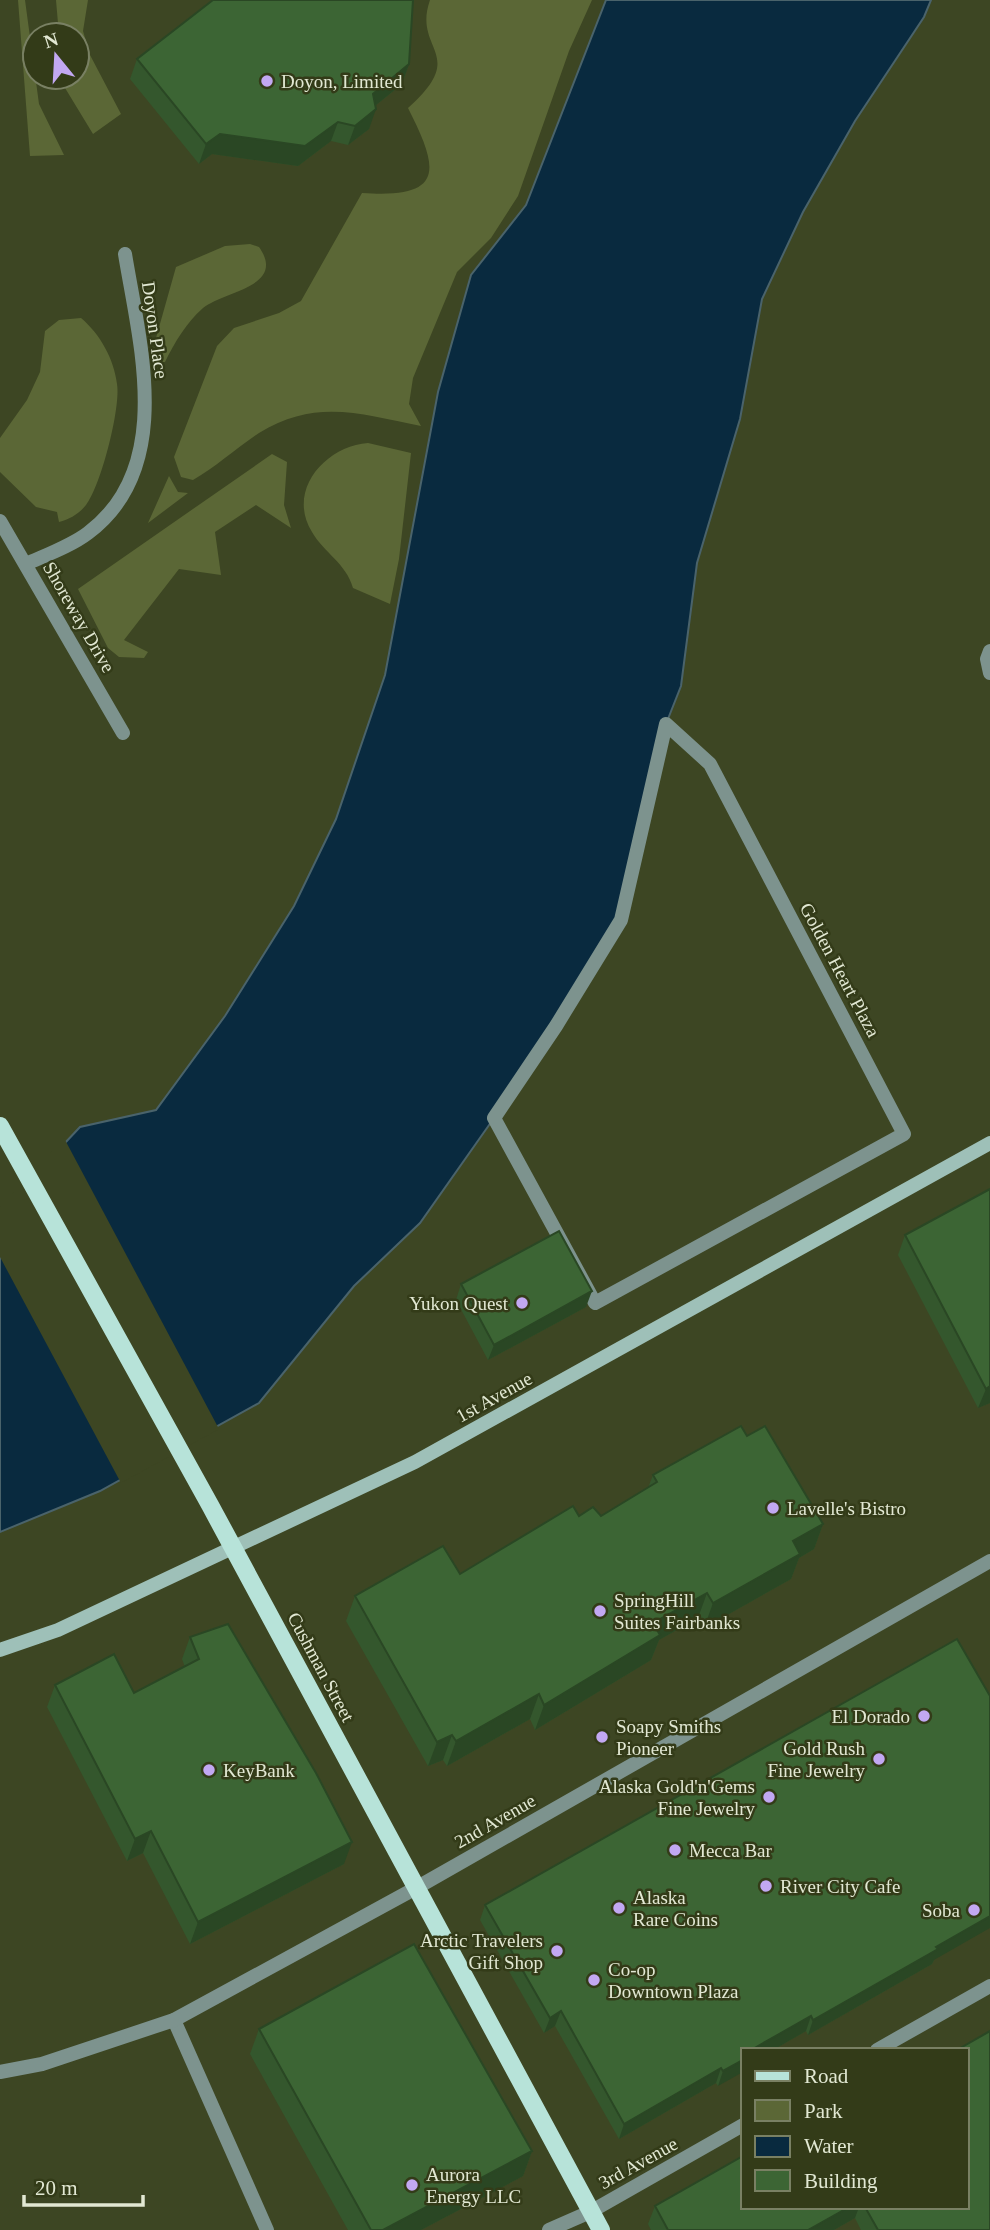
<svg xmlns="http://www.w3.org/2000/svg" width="990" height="2230" font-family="Georgia,serif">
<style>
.green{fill:#5b6736}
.water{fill:#092a3f;stroke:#4a636b;stroke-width:2}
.pier{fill:#3d4623}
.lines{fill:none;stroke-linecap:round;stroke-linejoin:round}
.pedestrian{stroke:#7d938e;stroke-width:14}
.minor{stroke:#7d938e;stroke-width:14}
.secondary{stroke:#9ec0b8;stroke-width:14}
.primary{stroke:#b7e3d9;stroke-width:18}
.wall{fill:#34572d}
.shaded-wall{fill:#2a4724}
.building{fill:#3c6534;stroke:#2a4724;stroke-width:2}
.poi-dot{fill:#c2a8f2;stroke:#333b18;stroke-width:2.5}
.labels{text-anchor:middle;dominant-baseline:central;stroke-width:5;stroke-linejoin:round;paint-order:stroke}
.poi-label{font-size:19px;fill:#e2e8d3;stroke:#333b18;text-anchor:start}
.street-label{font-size:19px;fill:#e2e8d3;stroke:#333b18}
</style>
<rect width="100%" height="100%" fill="#3d4623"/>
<g class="green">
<path d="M18,0H25L39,104L64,155L30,156Z"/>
<path d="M56,0H88L83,31L90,55L121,114L93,134L62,83V77H77V35H59Z"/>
<path d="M430,0H592L569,51L518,196L491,238L457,272L413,378L409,404L421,426C361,414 316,398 259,433C236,448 216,467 193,480L181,477L174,457L217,346L234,328L279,313L301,301L362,193C446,199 439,169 408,108C470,53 412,51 430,0Z"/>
<path d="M250,244L259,247C287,287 224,291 203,308C186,323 175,342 165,362H157L154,350L156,338L176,267L225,246Z"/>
<path d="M81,318C100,334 114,359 117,384C121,407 101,486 86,505C79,514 70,519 59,522L57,512L36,507L0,472V438L27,400L40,372L45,331L59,320Z"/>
<path d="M368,443L411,453L399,559L390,604L353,588C346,563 324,553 312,532C286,490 326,446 368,443Z"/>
<path d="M272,454L287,462L284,505L291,528L256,505L215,532L221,575L179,569L124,640L148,652L144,658L119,657L108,648L78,589Z"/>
<path d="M169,476L178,492L188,493L148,523Z"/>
</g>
<path class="water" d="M606,0H931L924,17L855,121L803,212L762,299L740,419L697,563L681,686L666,724L621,920L494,1118L420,1223L354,1286L259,1403L100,1491L0,1532V1212L80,1127L156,1110L225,1016L294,906L336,819L385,675L438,392L471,275L526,205Z"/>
<path class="pier" d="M64,1138L219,1429L121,1483L0,1257V1207Z"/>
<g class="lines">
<path class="pedestrian" d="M666,724L710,764L904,1134L595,1303L494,1118L556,1026L621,920Z"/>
<g class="minor">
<path d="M0,521L123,733"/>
<path d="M26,564C46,555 71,546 88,533C175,468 140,345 125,254"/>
<path d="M990,651L987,659L990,673"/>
<path d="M174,2020L267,2230"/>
<path d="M877,2050L990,1986"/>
<path d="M0,2072L42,2064L174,2020L416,1888L990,1561"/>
<path d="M549,2230L590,2212L743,2125"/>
</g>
<path class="secondary" d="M0,1650L58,1630L415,1462L990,1143"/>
<path class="primary" d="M0,1126L210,1505L601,2230"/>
</g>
<g class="wall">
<path d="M137,59L409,64L402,84L375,106L369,129L348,145L331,141L298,166L212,154L199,164L130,79Z"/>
<path d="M990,1189V1403L978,1408L898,1255L905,1235Z"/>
<path d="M461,1284L586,1307L488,1360L456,1300Z"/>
<path d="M747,1436L823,1524L814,1549L799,1558L791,1579L704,1628L698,1618L659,1640L651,1660L535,1730L530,1719L447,1766L443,1760L428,1766L346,1621L355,1596L460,1574L579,1516H601L648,1488L653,1475Z"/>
<path d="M190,1637L344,1864L190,1944L143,1853L127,1861L47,1707L55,1685L134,1693L185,1667L182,1659Z"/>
<path d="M485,1905L934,1960L932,1964L808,2035L806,2031L773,2050H743L718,2086L716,2083L619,2139L555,2026L544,2033L480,1920Z"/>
<path d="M259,2029L532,2151L523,2176L421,2230H348L250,2054Z"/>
<path d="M655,2206L967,2207L990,2230H861L855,2218L834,2230H651L648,2224Z"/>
</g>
<g class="shaded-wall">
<path d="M409,64L402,84L365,114L373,94Z"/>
<path d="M376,109L369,129L348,145L355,126Z"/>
<path d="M338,122L331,141L298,166L212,154L199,164L206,144L220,134Z"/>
<path d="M592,1291L586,1307L488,1360L494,1345Z"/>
<path d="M990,1386V1403L978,1408L986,1389Z"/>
<path d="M823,1524L814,1549L799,1558L791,1579L704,1628L713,1603L793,1541Z"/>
<path d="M707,1593L698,1618L659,1640L651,1660L535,1730L544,1705L653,1623Z"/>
<path d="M539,1694L530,1719L447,1766L456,1741Z"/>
<path d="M452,1735L443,1760L428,1766L437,1742Z"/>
<path d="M151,1831L143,1853L127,1861L135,1839Z"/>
<path d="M352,1842L344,1864L190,1944L198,1922Z"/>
<path d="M990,1916V1928L934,1960L932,1964L808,2035L813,2020L936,1947Z"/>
<path d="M561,2011L555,2026L544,2033L550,2018Z"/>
<path d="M811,2016L806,2031L773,2050H751Z"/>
<path d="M743,2060V2072L718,2086L723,2071Z"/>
<path d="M721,2068L716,2083L619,2139L624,2124Z"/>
<path d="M532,2151L523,2176L421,2230H383Z"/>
<path d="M849,2207H859L855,2218L834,2230H808Z"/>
</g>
<g class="building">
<path d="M213,0H413L409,64L373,94L376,109L355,126L338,122L305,146L220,134L206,144L137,59Z"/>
<path d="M990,1189V1386L986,1389L905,1235Z"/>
<path d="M559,1231L592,1291L494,1345L461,1284Z"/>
<path d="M741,1426L747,1436L765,1426L823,1524L793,1541L800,1554L713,1603L707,1593L653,1623L660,1635L544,1705L539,1694L456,1741L452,1735L437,1742L355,1596L443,1546L460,1574L573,1506L579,1516L593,1507L601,1516L657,1482L653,1475Z"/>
<path d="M228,1624L316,1773L352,1842L198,1922L151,1831L135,1839L55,1685L114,1654L134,1693L199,1659L190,1637Z"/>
<path d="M957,1639L990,1696V1916L936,1947L938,1949L813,2020L811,2016L751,2050H743V2060L723,2071L721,2068L624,2124L561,2011L550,2018L485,1905Z"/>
<path d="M414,1944L532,2151L383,2230H371L259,2029Z"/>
<path d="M990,2031V2230H878L865,2207H967V2050H957Z"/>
<path d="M743,2156V2207H849L808,2230H668L655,2206Z"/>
</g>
<g class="poi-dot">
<circle cx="267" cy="81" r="7"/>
<circle cx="522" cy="1303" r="7"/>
<circle cx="773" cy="1508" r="7"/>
<circle cx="600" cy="1611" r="7"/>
<circle cx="924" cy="1716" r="7"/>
<circle cx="602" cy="1737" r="7"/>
<circle cx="879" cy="1759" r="7"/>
<circle cx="209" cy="1770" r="7"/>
<circle cx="769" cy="1797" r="7"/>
<circle cx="675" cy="1850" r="7"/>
<circle cx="766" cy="1886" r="7"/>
<circle cx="619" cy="1908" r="7"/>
<circle cx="974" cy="1910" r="7"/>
<circle cx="557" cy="1951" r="7"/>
<circle cx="594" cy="1980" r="7"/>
<circle cx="412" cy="2185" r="7"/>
</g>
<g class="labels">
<g class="poi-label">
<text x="281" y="81">Doyon, Limited</text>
<text x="508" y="1303" text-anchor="end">Yukon Quest</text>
<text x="787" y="1508">Lavelle's Bistro</text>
<text x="614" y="1600">SpringHill<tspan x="614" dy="22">Suites Fairbanks</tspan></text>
<text x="910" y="1716" text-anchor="end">El Dorado</text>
<text x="616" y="1726">Soapy Smiths<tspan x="616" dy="22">Pioneer</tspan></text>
<text x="865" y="1748" text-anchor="end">Gold Rush<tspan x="865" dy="22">Fine Jewelry</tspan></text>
<text x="223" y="1770">KeyBank</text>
<text x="755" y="1786" text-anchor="end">Alaska Gold'n'Gems<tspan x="755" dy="22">Fine Jewelry</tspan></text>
<text x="689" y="1850">Mecca Bar</text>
<text x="780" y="1886">River City Cafe</text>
<text x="633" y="1897">Alaska<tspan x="633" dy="22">Rare Coins</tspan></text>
<text x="960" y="1910" text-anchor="end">Soba</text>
<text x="543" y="1940" text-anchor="end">Arctic Travelers<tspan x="543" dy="22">Gift Shop</tspan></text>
<text x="608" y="1969">Co-op<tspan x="608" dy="22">Downtown Plaza</tspan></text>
<text x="426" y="2174">Aurora<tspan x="426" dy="22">Energy LLC</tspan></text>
</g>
<g class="street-label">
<text transform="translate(155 330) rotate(82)">Doyon Place</text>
<text transform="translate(79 617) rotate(60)">Shoreway Drive</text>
<text transform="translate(840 970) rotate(62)">Golden Heart Plaza</text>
<text transform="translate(494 1397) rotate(-29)">1st Avenue</text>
<text transform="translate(321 1667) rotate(62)">Cushman Street</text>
<text transform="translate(495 1821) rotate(-30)">2nd Avenue</text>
<text transform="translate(638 2163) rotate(-29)">3rd Avenue</text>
</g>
</g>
<rect x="741" y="2048" width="228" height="161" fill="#333b18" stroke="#798063" stroke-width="2"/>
<rect x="755" y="2071" width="35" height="10" fill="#b7e3d9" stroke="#798063" stroke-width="2"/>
<text x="804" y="2083" font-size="21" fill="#e2e8d3">Road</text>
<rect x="755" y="2100" width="35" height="21" fill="#5b6736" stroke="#798063" stroke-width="2"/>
<text x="804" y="2118" font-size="21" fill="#e2e8d3">Park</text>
<rect x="755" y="2136" width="35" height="21" fill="#092a3f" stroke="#798063" stroke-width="2"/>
<text x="804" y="2153" font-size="21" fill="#e2e8d3">Water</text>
<rect x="755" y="2170" width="35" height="21" fill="#3c6534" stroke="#798063" stroke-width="2"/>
<text x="804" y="2188" font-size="21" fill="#e2e8d3">Building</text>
<g transform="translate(56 56) rotate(342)"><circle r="33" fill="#333b18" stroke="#798063" stroke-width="2"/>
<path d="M0-5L12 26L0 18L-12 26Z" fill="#c2a8f2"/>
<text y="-10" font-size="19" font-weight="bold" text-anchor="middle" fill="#e2e8d3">N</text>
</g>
<path d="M24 2195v10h119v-10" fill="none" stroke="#e2e8d3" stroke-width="3.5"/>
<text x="35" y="2195" font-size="21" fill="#e2e8d3" stroke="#333b18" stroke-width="5" paint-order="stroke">20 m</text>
</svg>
